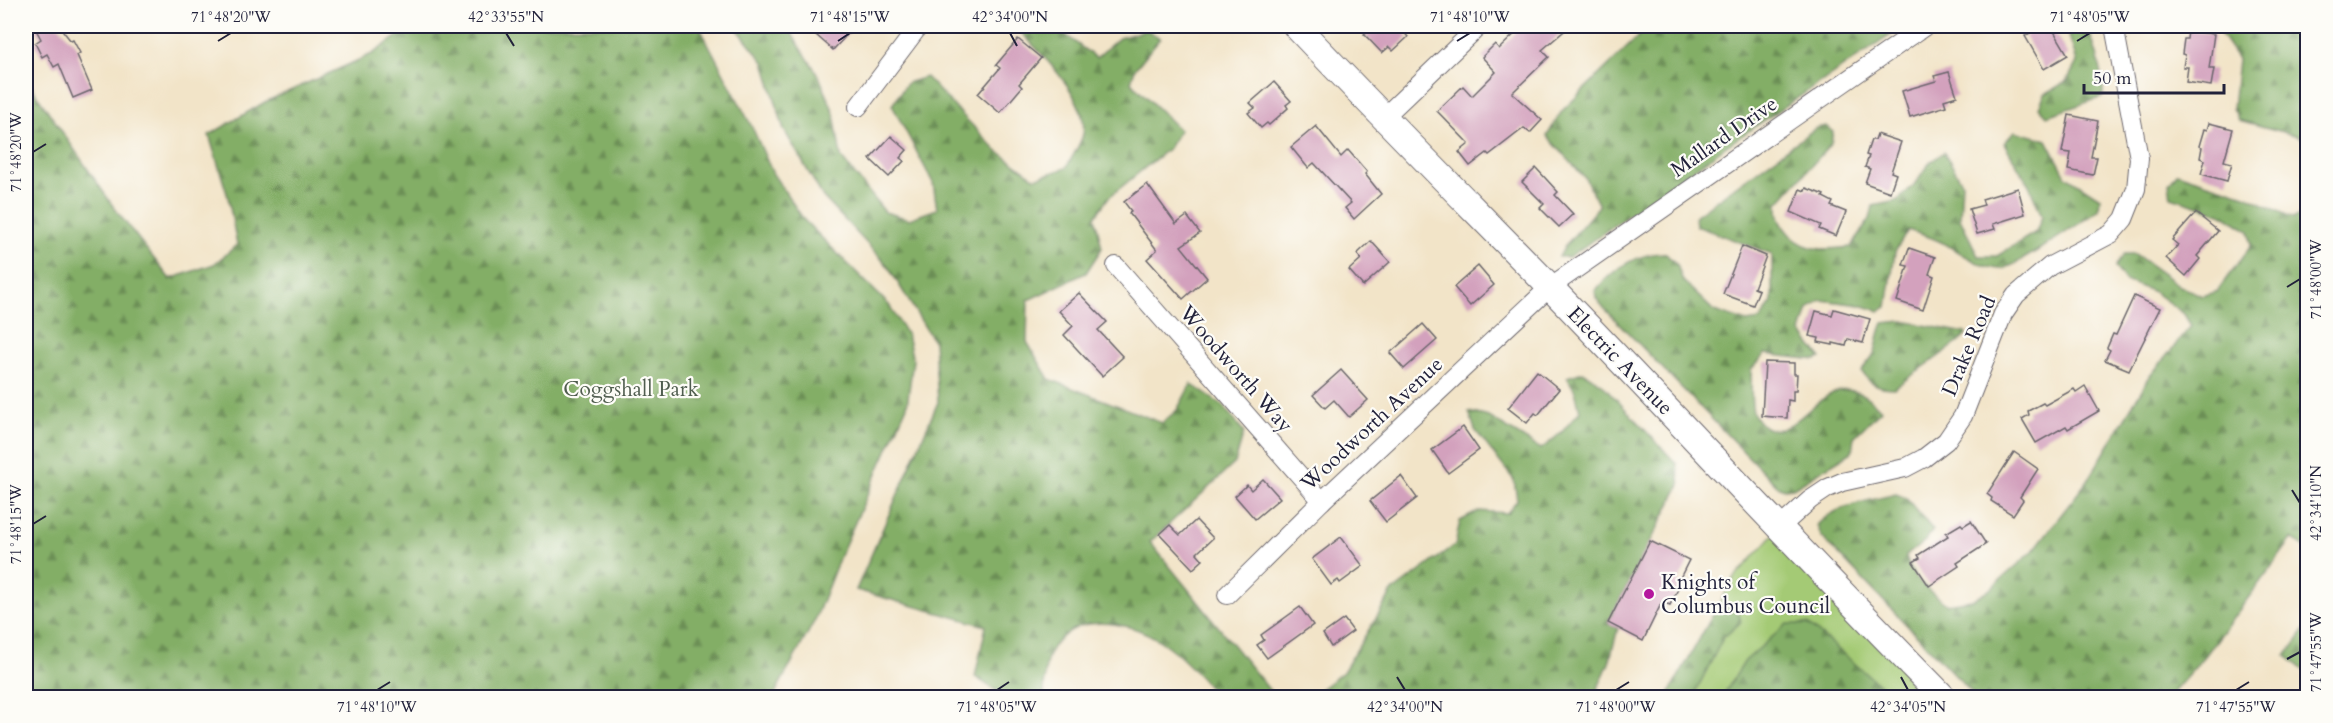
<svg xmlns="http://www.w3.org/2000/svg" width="2333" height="723" font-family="Cardo,serif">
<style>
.green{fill:#a4ca74;stroke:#637658;stroke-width:1.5}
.forest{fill:url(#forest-firs);stroke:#526850;stroke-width:1.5}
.building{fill:#d3a1bd}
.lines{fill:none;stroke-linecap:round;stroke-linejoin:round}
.street-casing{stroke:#6b666c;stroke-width:20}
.secondary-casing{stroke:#6b666c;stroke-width:28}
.street{stroke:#fff;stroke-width:18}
.secondary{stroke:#fff;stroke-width:26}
.ticks{fill:none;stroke:#22223b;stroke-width:2}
.poi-dot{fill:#b5179e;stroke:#fdfcf7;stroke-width:2}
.labels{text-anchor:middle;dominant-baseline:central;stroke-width:4.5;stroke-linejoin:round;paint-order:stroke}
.street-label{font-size:21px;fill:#22223b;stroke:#fdfcf7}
.park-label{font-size:21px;fill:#505d4f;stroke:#fdfcf7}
.poi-label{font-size:21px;fill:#22223b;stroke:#fdfcf7;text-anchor:start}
.neatline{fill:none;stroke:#22223b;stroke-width:2}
.ticks-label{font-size:15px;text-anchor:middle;fill:#22223b}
</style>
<defs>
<pattern id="forest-firs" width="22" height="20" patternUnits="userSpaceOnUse" patternTransform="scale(1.5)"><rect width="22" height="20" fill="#83ae66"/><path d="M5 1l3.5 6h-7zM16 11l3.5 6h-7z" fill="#6b8d55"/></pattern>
</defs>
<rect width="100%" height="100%" fill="#fdfcf7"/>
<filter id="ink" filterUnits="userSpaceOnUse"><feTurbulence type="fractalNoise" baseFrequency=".0167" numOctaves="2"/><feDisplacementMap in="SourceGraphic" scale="12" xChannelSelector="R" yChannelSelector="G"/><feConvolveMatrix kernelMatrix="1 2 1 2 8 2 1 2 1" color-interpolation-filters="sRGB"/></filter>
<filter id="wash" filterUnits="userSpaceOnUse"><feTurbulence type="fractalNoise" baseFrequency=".008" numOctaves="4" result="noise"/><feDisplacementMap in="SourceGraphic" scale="24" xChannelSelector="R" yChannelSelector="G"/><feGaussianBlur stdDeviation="1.35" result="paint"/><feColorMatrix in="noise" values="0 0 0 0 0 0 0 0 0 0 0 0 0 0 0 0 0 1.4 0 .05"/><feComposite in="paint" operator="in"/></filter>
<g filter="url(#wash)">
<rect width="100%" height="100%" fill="#f2e4c8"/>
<path class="green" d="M1779,528L1944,698H1667L1732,581Z"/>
<g class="forest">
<path d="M412,26H699L753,129L773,174L804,220L889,305L907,335L913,360L907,406L840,556L815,620L773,697H26V79L115,209L170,279L214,264L237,245L228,197L209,135L265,102L372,54Z"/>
<path d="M735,26H787L819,76L834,113L841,157L885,212L909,219L937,209L933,183L892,105L907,83L926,77L996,150L1035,178L1066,168C1071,158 1081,145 1083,134C1090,98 1037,50 1015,26H1054L1096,58L1119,38L1147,30L1160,38L1135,69L1131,82L1180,130L1169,148L1108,198L1095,217L1102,248L1086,273L1028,300L1027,342L1049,379L1162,423L1177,410L1191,384L1223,406L1244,432L1235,463L1150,542L1275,697H1217C1184,655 1147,618 1089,624C1072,626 1054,641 1048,657C1044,668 1045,682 1044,694L1039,697H1006L975,677L986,626L856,590L938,402L934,342L887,265L823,197L784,130L764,62Z"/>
<path d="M1649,26H1904L1731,143L1569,257H1559L1565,246L1599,206L1585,178L1547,136L1562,111Z"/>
<path d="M2066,26H2087C2096,49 2104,72 2103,97L2047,116L2039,107L2045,94L2067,81L2077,62Z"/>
<path d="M2209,26H2307V141L2298,136L2239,120L2233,108L2238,59L2217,28Z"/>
<path d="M1826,126L1833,132L1831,144L1778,203C1776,228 1798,248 1822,249C1832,249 1842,248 1851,247L1870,219L1873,206L1897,201L1917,182L1929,163L1944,152L1962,182L1960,218L1978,256H1997L2036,232L2042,216L2029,185L2004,143L2015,131L2047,140L2066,176L2100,198L2099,209C2087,219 2013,269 2001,269C1978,268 1962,252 1943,243C1932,237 1920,234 1908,230L1895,252L1887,307L1879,311L1860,305L1821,300L1808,309L1801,332L1821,358L1816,360L1765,354L1751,370C1752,382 1750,400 1753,412C1755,417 1760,424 1765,427C1801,447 1828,350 1881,410L1854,437L1852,452L1793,488L1784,489L1777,486L1604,308L1596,298L1595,291C1613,269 1637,253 1665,253L1677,265L1683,281L1714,311L1747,322L1760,320L1772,302V254L1696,226L1695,216L1816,128Z"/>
<path d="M2177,173L2245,195L2293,218L2307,212V550L2292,539L2205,656L2169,697H1976L1821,536L1817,525C1837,504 1869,501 1896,494L1906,498L1933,530L1925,541L1906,556C1911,578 1929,591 1946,604L1972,600L1989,590L2033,551L2088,480L2150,376L2191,326L2184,314L2154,292L2125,281L2115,267L2124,254H2135L2180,286L2203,296L2217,291L2251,246L2249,231L2221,213L2171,197L2169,184Z"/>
<path d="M1903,321L1965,333L1966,335L1959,342L1894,388C1878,388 1871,385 1862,372C1865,363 1873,359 1875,351C1878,342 1878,333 1883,323Z"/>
<path d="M1583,372L1602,384L1677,464L1680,485L1608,623L1618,628L1609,663L1594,697L1309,698L1343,672L1392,592L1455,545L1460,521L1479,511L1507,513L1517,500L1514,480L1475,430L1469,412L1489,417L1541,449L1561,433L1580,411L1575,391L1567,377Z"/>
<path d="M1719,604L1738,611L1741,622L1723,638L1693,697H1667Z"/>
<path d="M1787,624H1808L1894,697H1722L1745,661Z"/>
<path d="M2307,627H2308L2307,673L2286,656Z"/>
</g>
<g id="blocks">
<g class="building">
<path d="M34,26H59L71,41L73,40L80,53L77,55L92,90L73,98L59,64L54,67L47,54L42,57L35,43L41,39Z"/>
<path d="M825,26H855L833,50L816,35Z"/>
<path d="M1373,26H1399L1408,37L1393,51L1389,47L1382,53L1364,34Z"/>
<path d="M1523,26H1570L1542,50L1549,57L1512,93L1542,120L1530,133L1524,128L1489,155L1487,153L1470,166L1459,152L1469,144L1437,111L1463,86L1472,96L1496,72L1482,57L1495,44L1499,49Z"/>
<path d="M2026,26H2051L2068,55L2044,69L2025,36L2030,33Z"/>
<path d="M2188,31L2214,34L2209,69H2214L2211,86L2186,82L2188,67H2183L2185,55L2182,54L2184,39H2187Z"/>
<path d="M1018,39L1041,58L1019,84L1022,87L1000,113L978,94L1000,68L996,65Z"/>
<path d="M1949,72L1957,96L1944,100L1946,106L1910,117L1902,91L1936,81L1934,76Z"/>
<path d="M1274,82L1291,101L1286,105L1288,108L1269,125L1267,123L1261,128L1248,113L1255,108L1250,103Z"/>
<path d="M2069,115L2098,121L2091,157H2097L2093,175L2068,170L2071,153L2062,152Z"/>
<path d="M2209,123L2233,129L2224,161L2232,163L2227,181L2201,174L2205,160L2200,158L2202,147L2199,146L2204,129L2207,130Z"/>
<path d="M1316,126L1341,157L1348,150L1367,172L1365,174L1381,194L1354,219L1345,208L1351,203L1314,163L1308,168L1291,147Z"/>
<path d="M1877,134L1901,142L1891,172L1896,174L1890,192L1865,183L1870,169L1865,167L1869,156L1866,155L1871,140H1875Z"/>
<path d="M891,136L907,150L900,158L904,161L889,177L870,159Z"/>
<path d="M1536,168L1558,192L1555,195L1573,214L1559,227L1540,208L1544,204L1522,182Z"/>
<path d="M1147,184L1176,224L1187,216L1200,233L1181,246L1207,278L1183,299L1147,259L1157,250L1129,213L1131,211L1124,202Z"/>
<path d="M1806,188L1824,195L1823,197L1833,202L1831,206L1846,212L1836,236L1819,229L1821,225L1791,212L1800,189L1805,191Z"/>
<path d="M2018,188L2025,214L1993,224L1995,229L1977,234L1969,209L1984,205L1982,199Z"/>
<path d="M2196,213L2218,231L2197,256L2200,259L2186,276L2166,258L2178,245L2172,240Z"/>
<path d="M1371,241L1390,262L1363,286L1349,270L1361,259L1357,254Z"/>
<path d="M1742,246L1766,256L1754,288L1759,290L1753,305L1723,294Z"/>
<path d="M1909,248L1935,257L1929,274L1934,276L1923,310L1897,301L1908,266L1903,265Z"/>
<path d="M1478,266L1494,285L1470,306L1454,287Z"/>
<path d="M1079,293L1107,322L1098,330L1123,357L1102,376L1064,335L1073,326L1059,311Z"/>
<path d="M2134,296L2160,308L2129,370L2105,360L2110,350L2107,348L2113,334L2116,335Z"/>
<path d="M1834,309L1870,319L1863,343L1848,339L1846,346L1833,343V345L1818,342L1819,338L1809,336L1816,311L1832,315Z"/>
<path d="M1423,324L1437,340L1404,369L1390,353Z"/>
<path d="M1765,362L1794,363V374H1797L1796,391H1793V401L1788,400L1787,418L1762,416Z"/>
<path d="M1341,370L1368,400L1349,417L1334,400L1325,408L1313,395Z"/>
<path d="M1537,371L1559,389L1538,415L1535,413L1527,423L1508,408Z"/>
<path d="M2085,386L2099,411L2068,429L2066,426L2036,443L2022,419L2029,415L2028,411L2043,403L2045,405L2074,389L2076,392Z"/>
<path d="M1463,427L1479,450L1448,473L1432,450Z"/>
<path d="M2014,452L2038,469L2020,497L2023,500L2013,515L1991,501L1992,498L1987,494Z"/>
<path d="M1401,476L1417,498L1386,522L1370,501Z"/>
<path d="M1263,479L1280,498L1255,519L1235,496L1247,485L1251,490Z"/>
<path d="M1196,520L1213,538L1197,553L1203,560L1193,569L1160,534L1170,525L1180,535Z"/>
<path d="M1971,521L1986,544L1957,563L1959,566L1929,586L1913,562L1920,558L1918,555L1948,536L1946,533L1961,524L1963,526Z"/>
<path d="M1341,537L1363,566L1340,583L1338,580L1331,585L1312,559Z"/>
<path d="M1650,541L1689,560L1677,584L1680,585L1670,605L1662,602L1643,641L1608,623Z"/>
<path d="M1300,607L1313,625L1267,658L1257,645L1264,640L1261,635Z"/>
<path d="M1344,619L1353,631L1331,647L1323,634Z"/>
</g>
</g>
</g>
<g filter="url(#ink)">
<use href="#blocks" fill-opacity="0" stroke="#6b666c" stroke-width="1.5"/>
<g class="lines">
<g class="street-casing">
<g id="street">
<path d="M858,107L919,26"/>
<path d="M1383,118L1479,26"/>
<path d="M1116,266L1322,501"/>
<path d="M1779,528L1810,500L1828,488L1842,482L1905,468L1924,458L1946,441L1963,416L2003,314L2016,295L2050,266L2111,234L2124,219L2136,189L2139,158L2114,26"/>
<path d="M1227,595L1322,501L1550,287L1925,26"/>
</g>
</g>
<g class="secondary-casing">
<path id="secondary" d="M1296,26C1380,115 1466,201 1551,288C1682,424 1811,563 1944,698"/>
</g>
<use href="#street" class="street"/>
<use href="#secondary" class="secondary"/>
</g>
</g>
<path class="ticks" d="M506,33L514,46M1010,33L1017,46M218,41L231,33M838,41L850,33M1457,41L1470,33M2077,41L2090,33M33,152L46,144M2287,287L2300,279M2292,490L2300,503M33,524L46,516M2287,659L2300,652M1397,677L1405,690M1901,677L1908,690M377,690L390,682M997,690L1009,682M1616,690L1629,682M2236,690L2249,682"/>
<circle class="poi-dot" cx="1649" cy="594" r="6"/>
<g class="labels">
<g class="street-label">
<text transform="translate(1724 137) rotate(-35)">Mallard Drive</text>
<text transform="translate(1969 346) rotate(-67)">Drake Road</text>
<text transform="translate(1620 361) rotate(46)">Electric Avenue</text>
<text transform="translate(1236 369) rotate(49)">Woodworth Way</text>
<text transform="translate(1372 424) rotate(-43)">Woodworth Avenue</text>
</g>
<g class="park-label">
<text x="631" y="389">Coggshall Park</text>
</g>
<g class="poi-label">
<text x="1661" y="582">Knights of<tspan x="1661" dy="24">Columbus Council</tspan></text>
</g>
</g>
<rect width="2333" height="723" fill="none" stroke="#fdfcf7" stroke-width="66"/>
<path d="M2084 84v9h140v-9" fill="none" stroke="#22223b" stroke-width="3"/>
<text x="2093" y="84" font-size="18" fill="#22223b" stroke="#fdfcf7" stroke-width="4.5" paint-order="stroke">50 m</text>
<rect x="33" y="33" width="2267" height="657" class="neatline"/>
<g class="ticks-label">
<text x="231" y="22">71°48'20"W</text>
<text x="506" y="22">42°33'55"N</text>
<text x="850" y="22">71°48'15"W</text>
<text x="1010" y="22">42°34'00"N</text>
<text x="1470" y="22">71°48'10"W</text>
<text x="2090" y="22">71°48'05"W</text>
<text transform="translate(16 152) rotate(-90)" y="5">71°48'20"W</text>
<text transform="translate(2316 279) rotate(-90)" y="5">71°48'00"W</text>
<text transform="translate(2316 503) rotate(-90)" y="5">42°34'10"N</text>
<text transform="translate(16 524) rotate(-90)" y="5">71°48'15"W</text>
<text transform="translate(2316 652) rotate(-90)" y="5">71°47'55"W</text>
<text x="377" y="712">71°48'10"W</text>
<text x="997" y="712">71°48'05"W</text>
<text x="1405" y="712">42°34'00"N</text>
<text x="1616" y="712">71°48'00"W</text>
<text x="1908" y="712">42°34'05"N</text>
<text x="2236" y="712">71°47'55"W</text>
</g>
</svg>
